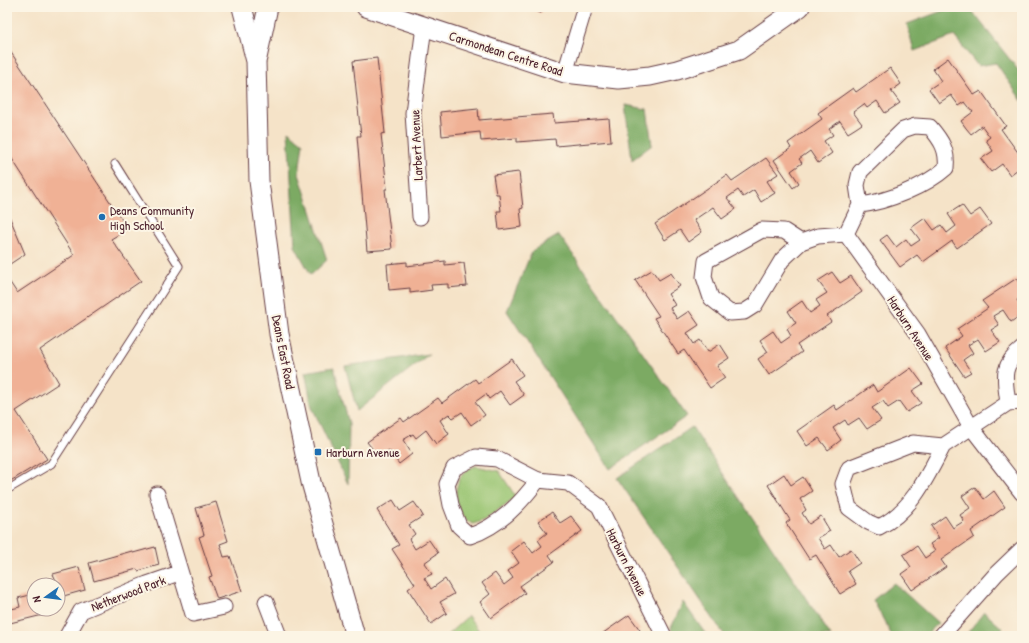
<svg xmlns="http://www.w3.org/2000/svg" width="1029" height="643" font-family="'Patrick Hand',sans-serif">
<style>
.green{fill:#9ac572;stroke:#72724e}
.forest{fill:#7baa64;stroke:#626448}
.building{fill:#f0b195}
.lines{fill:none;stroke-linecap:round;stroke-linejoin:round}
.service-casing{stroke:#643c43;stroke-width:9}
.minor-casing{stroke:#643c43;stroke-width:17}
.tertiary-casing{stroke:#643c43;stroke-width:21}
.service{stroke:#fff;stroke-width:7}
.minor{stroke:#fff;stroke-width:15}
.tertiary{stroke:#fff;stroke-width:19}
.poi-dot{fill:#1f6fb2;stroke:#fcf5e5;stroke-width:1.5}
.labels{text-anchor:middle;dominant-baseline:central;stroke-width:4;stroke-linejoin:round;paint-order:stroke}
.street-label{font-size:13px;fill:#4a1f2b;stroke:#fcf5e5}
.poi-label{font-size:13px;fill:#4a1f2b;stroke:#fcf5e5;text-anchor:start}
</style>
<rect width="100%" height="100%" fill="#fcf5e5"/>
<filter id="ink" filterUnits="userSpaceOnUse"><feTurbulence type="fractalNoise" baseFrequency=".025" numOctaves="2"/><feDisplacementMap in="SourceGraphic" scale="8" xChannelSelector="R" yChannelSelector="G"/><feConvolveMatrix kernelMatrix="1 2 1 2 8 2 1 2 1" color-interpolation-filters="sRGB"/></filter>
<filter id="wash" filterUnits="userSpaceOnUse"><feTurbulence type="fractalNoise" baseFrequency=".012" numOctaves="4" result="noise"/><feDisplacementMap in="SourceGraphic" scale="16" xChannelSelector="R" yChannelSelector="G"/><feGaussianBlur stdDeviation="0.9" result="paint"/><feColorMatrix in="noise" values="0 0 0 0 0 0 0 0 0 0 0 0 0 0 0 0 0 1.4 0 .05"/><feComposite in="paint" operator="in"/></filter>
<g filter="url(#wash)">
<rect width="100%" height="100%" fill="#f5e3c8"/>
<g class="green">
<path d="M476,466L499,471L516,497L484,520L473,524C452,516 448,473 476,466Z"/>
<path d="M468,616L483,636H446Z"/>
</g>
<g class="forest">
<path d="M953,7H969L1022,75V101L996,63L978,66L954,36L914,51L907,24Z"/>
<path d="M625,105L647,109L652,145L632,160Z"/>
<path d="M288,131L303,143L299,174L327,260L311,275L295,246Z"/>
<path d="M559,235L687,416L610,469L507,311L532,251Z"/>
<path d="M429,354L357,411L345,366Z"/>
<path d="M334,367L349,424L348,484L312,407L305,372Z"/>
<path d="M692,427L829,633L831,636H725L617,478Z"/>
<path d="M894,583L938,623L926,636H892L873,600Z"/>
<path d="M683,602L707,636H673L671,628Z"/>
<path d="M984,612L1003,629L997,636H965Z"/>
</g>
<g id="blocks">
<g class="building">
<path d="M525,7H544L541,13Z"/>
<path d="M8,48L128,229L111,239L141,281L40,350L59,383L16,411L47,459L7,483V278L17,293L74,255L7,151Z"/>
<path d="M377,58L385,133L381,134L387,189H385L392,249L367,251L357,136H361L353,61Z"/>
<path d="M948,58L974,95L981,91L1006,126L1001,129L1022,158V166L1010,175L1002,164L991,172L981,159L993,151L986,140L990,137L982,126L971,134L966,128L961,121L973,112L965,102L959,106L951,95L939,103L929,89L941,81L933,69Z"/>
<path d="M890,68L901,84L891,91L900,103L885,113L877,101L867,108L864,104L853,112L862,124L856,128L848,133L840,121L829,129L833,135L824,141L832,153L818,163L810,151L799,159L802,163L791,171L799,183L793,188L774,160L791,148L788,143L822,119L818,113L853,88L856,92Z"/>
<path d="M478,108L479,120L553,114L554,123L609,119L611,141L556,146L555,139L517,142V138L481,141L480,132L442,136L440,112Z"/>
<path d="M766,158L778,174L767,181L775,193L761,202L754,190L743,197L738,190L727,198L736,209L722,219L713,207L694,220L702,232L688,242L680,230L665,240L655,224L727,175L732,181Z"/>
<path d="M519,172L523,208L520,209L522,227L499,230L497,211H501L499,194H496L493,175Z"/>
<path d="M962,205L970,216L980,209L991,224L957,248L952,241L923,262L917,255L900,267L880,240L887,235L896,247L906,239L911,246L920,240L911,228L925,218L934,230L941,225L947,233L956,226L948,214Z"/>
<path d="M7,211L25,254L7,266Z"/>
<path d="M445,261V265L464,263L467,286L448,288V284L431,285L432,290L410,293V288L389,290L387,264L407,262V266Z"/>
<path d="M652,270L659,280L671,273L680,286L668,294L675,305L670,308L677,319L689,311L699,325L687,333L694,344L700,340L708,352L720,344L729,358L717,366L725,378L710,388L684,350L678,354L654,318L659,316L635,280Z"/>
<path d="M832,272L840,283L851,276L862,292L827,316L831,322L797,345L802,352L769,375L758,359L768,352L760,340L773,331L781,343L791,336L787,329L796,323L788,311L802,301L810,313L820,306L816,300L827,293L818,281Z"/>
<path d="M1017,278L1022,286V297L1017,300L1022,308V314L1011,322L1003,310L993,316L999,325L991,330L1000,342L986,351L978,339L968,345L973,353L963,360L971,372L964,376L945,348L962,336L957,329L988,308L982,301Z"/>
<path d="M512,359L523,375L514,381L524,395L510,405L500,391L489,399L486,394L475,402L485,415L471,425L462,412L453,418L449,414L440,420L449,434L436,444L426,430L416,438L413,434L403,440L412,454L399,464L389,450L379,457L367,442L401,418L404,422L438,398L442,403L475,379L478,383Z"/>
<path d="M911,368L923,384L912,391L921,403L907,412L899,401L888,408L883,401L872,408L881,420L867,429L859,418L848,425L845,420L833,428L841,440L828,450L819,438L807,446L797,431L834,405L837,410L873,385L877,392Z"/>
<path d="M784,474L791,485L803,477L812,491L800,499L806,510L802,513L809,524L821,516L830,531L818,538L825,549L831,545L839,557L851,549L860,563L848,571L856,584L840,594L816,555L809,559L786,523L790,520L768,485Z"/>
<path d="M975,487L984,499L994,491L1005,507L971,531L974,537L941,560L946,567L912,590L901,574L911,567L903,555L917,546L925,558L935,551L930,544L939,538L931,526L945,516L953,528L964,521L960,515L970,508L962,496Z"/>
<path d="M393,500L400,511L414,502L419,509L423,516L409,525L415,534L409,539L415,549L429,540L438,553L424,563L432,574L424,578L431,589L445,579L454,594L440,602L447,613L431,624L408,589L415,584L392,549L399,545L377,510Z"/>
<path d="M216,502L228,541L220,544L224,557L230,556L242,591L217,599L209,577L212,576L199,537L204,535L196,508Z"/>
<path d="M552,512L560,523L571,516L582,531L549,555L554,562L520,586L525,593L491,618L480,602L490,594L482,583L495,573L504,585L513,578L508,571L519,563L511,551L524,541L533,553L542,546L538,540L547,533L538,521Z"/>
<path d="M155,547L159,565L138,571L137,569L94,581L89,563L132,551L133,553Z"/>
<path d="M79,567L85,590L60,597L58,585L53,574Z"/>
<path d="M34,594V609H50L51,613L10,623L7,610L20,607L18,598Z"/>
<path d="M629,615L640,630L633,636H599Z"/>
</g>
</g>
</g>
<g filter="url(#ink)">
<use href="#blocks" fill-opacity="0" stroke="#643c43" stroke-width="1"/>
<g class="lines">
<g class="service-casing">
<path id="service" d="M7,490L51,464L179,266L115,164"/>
</g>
<g class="minor-casing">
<g id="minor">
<path d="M565,73L585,7"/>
<path d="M420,217L413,113L424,26"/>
<path d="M846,234L918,334L971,427L1022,493"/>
<path d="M846,234L860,205C887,202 926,186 946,168C948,150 941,140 930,127L915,126L903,130L860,172L857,185L860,205"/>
<path d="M801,242L782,260L755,305L744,312L730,313L711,298L704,277L706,261L762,230L784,231L801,242L818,236L846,234"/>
<path d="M1008,403C1005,379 1000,366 1022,349"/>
<path d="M943,446C928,475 911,512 879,527L868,522L849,508L843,484L849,468L913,443L943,446L1008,403L1022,402"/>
<path d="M476,457L497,459L538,480C520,504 499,526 470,536L459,526L451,505L447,484L454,468Z"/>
<path d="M538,480L568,483L599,506L664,636"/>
<path d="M157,494L193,614L224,607"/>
<path d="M266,602L279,636"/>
<path d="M67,636L81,611L147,584L179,573"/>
<path d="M941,636L997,573L1022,549"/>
</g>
</g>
<g class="tertiary-casing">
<g id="tertiary">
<path d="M242,7L256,61L259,181L279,334L311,482L355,636"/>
<path d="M366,7L565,73L619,79L650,76L677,70L739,50L800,7"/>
<path d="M257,58L268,7"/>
</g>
</g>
<use href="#service" class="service"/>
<use href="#minor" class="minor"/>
<use href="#tertiary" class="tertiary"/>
</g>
</g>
<g class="poi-dot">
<circle cx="102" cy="217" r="4"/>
<rect x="314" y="448" width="8" height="8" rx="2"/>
</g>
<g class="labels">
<g class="street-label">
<text transform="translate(506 53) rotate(18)">Carmondean Centre Road</text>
<text transform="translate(416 145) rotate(-93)">Larbert Avenue</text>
<text transform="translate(911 328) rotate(57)">Harburn Avenue</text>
<text transform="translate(284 352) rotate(79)">Deans East Road</text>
<text transform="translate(627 562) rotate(63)">Harburn Avenue</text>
<text transform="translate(128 593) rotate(-21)">Netherwood Park</text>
</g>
<g class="poi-label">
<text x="110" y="210">Deans Community<tspan x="110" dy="15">High School</tspan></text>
<text x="326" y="452">Harburn Avenue</text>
</g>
</g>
<rect width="1029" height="643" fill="none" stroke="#fcf5e5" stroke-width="24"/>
<g transform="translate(46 597) rotate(256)"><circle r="19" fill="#fcf5e5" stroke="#b59f9b"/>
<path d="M0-3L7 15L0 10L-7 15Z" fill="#1f6fb2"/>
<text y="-6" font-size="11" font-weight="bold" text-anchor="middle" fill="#4a1f2b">N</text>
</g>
</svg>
